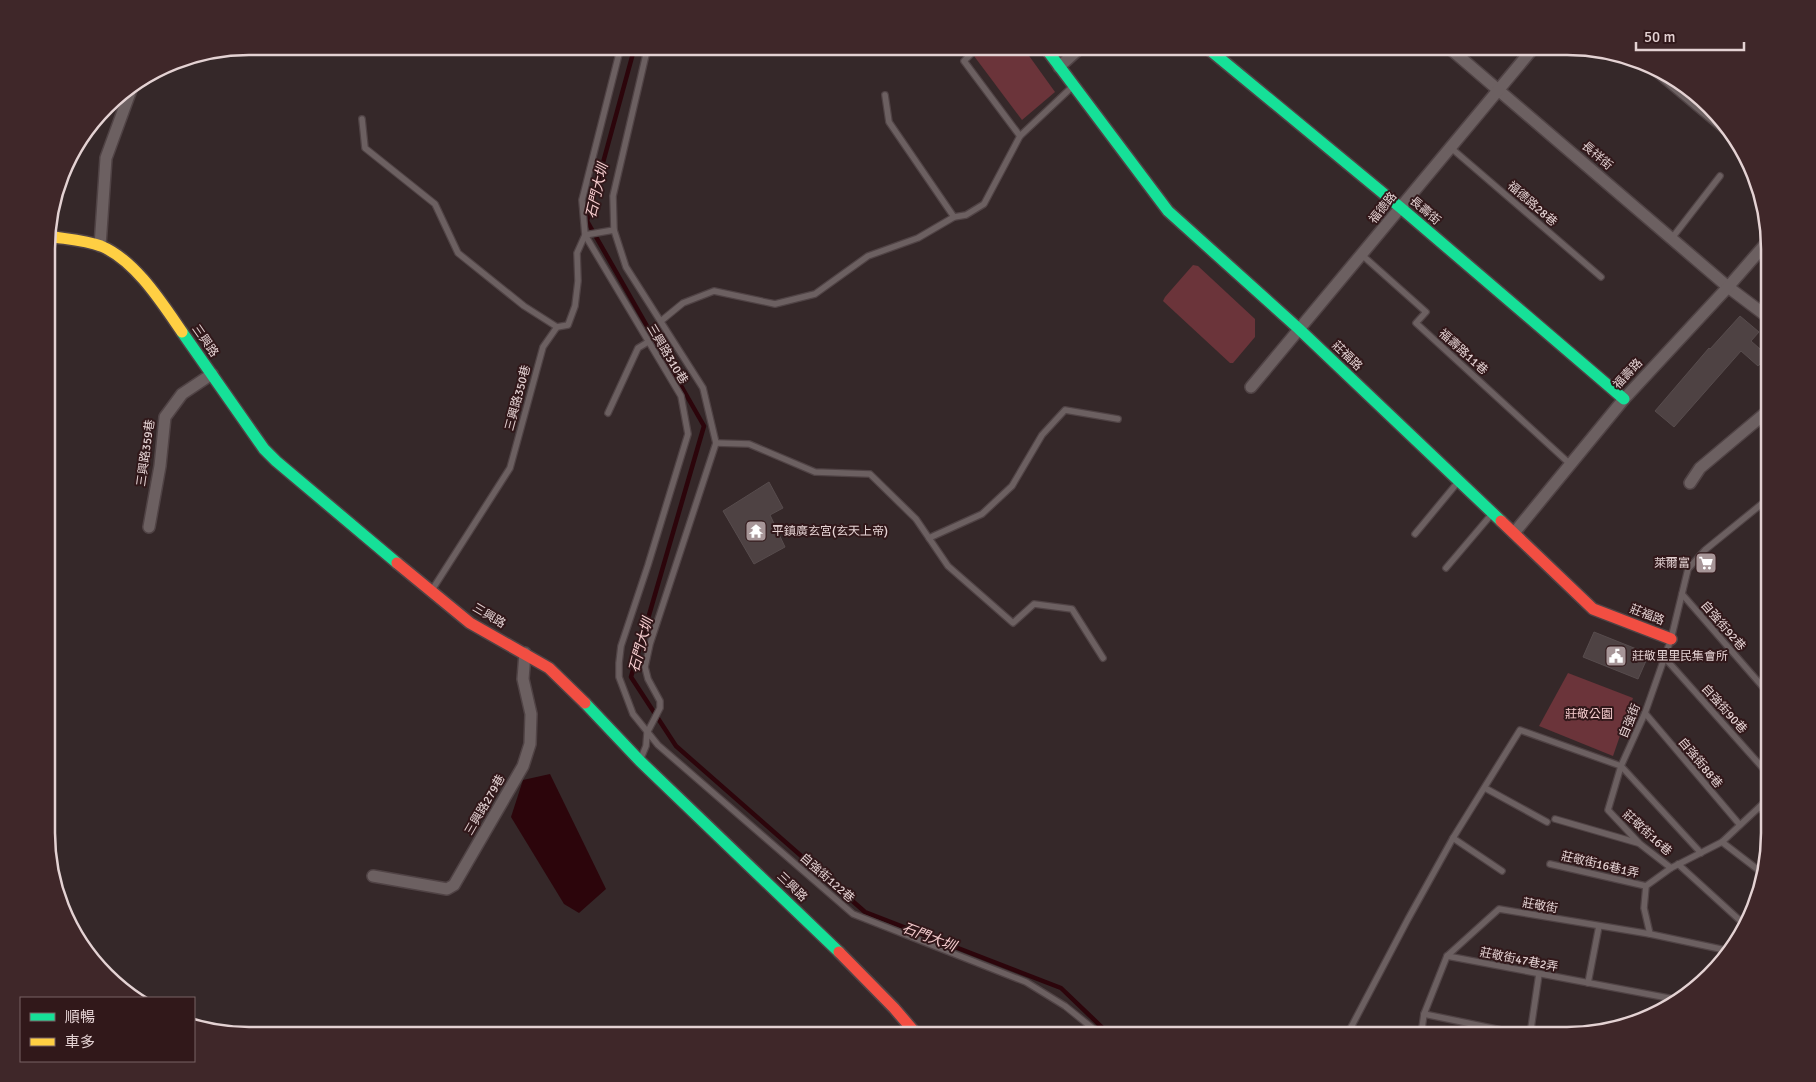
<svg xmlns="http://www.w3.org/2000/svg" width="1816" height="1082" font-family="Signika,'Noto Sans TC',sans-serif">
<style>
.green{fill:#6b343a}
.water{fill:#2c050b}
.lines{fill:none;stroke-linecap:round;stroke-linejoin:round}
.stream{stroke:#2c050b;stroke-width:4.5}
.building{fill:#4e4243;stroke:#574c4d}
.lane-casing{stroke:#504345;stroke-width:8}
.street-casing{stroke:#504345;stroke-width:14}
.fast-casing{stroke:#504345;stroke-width:14}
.slow-casing{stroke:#504345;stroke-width:14}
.jam-casing{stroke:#504345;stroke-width:14}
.lane{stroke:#6c6061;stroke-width:5.5}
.street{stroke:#6c6061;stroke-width:11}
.fast{stroke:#16e098;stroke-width:11}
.slow{stroke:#ffcf43;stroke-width:11}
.jam{stroke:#f24e42;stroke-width:11}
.labels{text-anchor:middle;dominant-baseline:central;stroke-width:4;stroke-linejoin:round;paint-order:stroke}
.street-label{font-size:12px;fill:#e4d2d3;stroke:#31181a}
.poi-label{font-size:12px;fill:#e4d2d3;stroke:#31181a;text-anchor:start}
.park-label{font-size:12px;fill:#fad0d2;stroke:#31181a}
.water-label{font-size:14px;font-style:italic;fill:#f8ced0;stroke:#31181a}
.rim{fill:none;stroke:#e4d2d3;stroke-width:2.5}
</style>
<rect width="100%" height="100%" fill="#352829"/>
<g class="green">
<path d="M984,46H1022L1055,92L1022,120L974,56Z"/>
<path d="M1193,265L1198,266L1255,319V337L1233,363H1230L1163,301L1165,297Z"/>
<path d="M1568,673L1633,698L1613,756L1539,726Z"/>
</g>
<path class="water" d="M550,774L606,889L579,913L564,904L511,817L523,780Z"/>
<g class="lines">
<path class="stream" d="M635,46L587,221L704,426L631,677L676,746L865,912L1061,988L1110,1035"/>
</g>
<g class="building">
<path d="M1740,316L1759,332L1751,341L1768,356L1758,366L1741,351L1674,427L1655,411L1709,348L1710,349Z"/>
<path d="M769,482L783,508L770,515L785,547L754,564L723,511Z"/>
<path d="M1594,632L1649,654L1638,679L1583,657Z"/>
</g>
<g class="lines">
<g class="lane-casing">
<g id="lane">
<path d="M621,46L582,200L585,235L681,396L688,434L648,565L621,646L619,663V677L633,714L658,745L853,914L1026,982L1065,1006L1101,1035"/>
<path d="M979,46L964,61L1020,136"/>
<path d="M885,95L889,122L954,217"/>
<path d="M362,119L365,148L435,204L458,253L524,306L557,327"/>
<path d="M1450,147L1601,277"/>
<path d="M1672,238L1720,176"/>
<path d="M1362,255L1426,312L1416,323L1570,464"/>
<path d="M661,321L683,303L714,291L775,304L815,294L868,256L918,238L954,217L966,215L984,204L1020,136L1072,87"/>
<path d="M608,413L638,348L648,342"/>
<path d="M716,443L749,444L815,472L870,474L916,519L948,566L1013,623L1034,604L1072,609L1103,658"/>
<path d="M1415,534L1458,482"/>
<path d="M929,538L982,514L1012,486L1042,435L1065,410L1118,419"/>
<path d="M1446,568L1491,515"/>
<path d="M432,590L510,468L543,347L557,327L568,325L575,306L578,281L577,253L585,235L614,230"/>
<path d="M1682,594L1769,694"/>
<path d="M1664,657L1769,775"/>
<path d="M1645,713L1740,825"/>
<path d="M641,758L646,746L647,733L660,708V701L648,679L645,667L650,644L716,443L703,388L626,267L614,230L613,196L648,46"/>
<path d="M1485,788L1547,822"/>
<path d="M1760,807L1769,819"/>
<path d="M1555,819L1638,843"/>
<path d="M1453,838L1502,871"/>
<path d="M1722,842L1761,872"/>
<path d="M1550,864L1646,886"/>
<path d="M1678,864L1745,925"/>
<path d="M1671,868L1640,844L1608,810L1621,766L1645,713L1671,639L1688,569L1705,550L1769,498"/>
<path d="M1650,934L1644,908L1646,886L1671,868L1722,842L1769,798"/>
<path d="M1447,956L1679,1000"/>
<path d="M1588,983L1599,926"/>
<path d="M1424,1014L1526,1035"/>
<path d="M1347,1035L1408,919L1453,838L1520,730L1621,766L1701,853"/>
<path d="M1421,1035L1424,1014L1447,956L1499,909L1650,934L1730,951"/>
<path d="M1530,1035L1539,974"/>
</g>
</g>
<g class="street-casing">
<g id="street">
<path d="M1447,46L1728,287L1769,318"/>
<path d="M1651,66L1731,133"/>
<path d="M1059,67L1082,46"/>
<path d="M100,246L106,158L132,87"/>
<path d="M1251,387L1535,46"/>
<path d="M1690,483L1700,468L1769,410"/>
<path d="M149,527L160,466L165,417L182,394L212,374"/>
<path d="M1514,533L1624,399L1728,287L1769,240"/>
<path d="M373,876L447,889L454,885L523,766L530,744L531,714L523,679L525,653"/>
</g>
</g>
<g class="fast-casing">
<g id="fast">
<path d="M1044,46L1168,211L1299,329L1501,521"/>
<path d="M1205,46L1401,208L1624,399"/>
<path d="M182,332L264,449L276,461L397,563"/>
<path d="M585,703L640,761L839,952"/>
</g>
</g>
<g class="slow-casing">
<path id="slow" d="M48,236C65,239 85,240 101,246C135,260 162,303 182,332"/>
</g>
<g class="jam-casing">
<g id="jam">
<path d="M1501,521L1593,609L1671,639"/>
<path d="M397,563L470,623L549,668L585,703"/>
<path d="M839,952L894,1008L918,1036"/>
</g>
</g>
<use href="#lane" class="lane"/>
<use href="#street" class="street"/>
<use href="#fast" class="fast"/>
<use href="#slow" class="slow"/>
<use href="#jam" class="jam"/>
</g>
<defs>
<g id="temple-square" transform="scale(1.125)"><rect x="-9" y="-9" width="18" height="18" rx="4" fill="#a79698" stroke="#31181a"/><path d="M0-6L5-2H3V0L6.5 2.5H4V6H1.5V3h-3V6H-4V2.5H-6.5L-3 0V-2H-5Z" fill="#fff"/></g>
<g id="supermarket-square" transform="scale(1.125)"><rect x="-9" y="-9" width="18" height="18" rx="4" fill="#a79698" stroke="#31181a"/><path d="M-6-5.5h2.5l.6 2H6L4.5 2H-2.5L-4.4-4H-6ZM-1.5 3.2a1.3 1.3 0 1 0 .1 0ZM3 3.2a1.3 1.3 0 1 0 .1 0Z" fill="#fff"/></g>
<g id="civic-square" transform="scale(1.125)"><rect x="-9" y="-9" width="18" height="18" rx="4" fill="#a79698" stroke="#31181a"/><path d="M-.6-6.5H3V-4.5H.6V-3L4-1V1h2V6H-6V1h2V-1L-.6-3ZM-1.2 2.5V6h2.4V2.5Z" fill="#fff"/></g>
</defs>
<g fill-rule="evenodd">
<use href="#temple-square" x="756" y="531"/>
<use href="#supermarket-square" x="1706" y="563"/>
<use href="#civic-square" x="1616" y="656"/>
</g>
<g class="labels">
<g class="street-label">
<text transform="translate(1597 156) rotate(40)">長祥街</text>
<text transform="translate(1532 204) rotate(41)">福德路28巷</text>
<text transform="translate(1383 208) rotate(-51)">福德路</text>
<text transform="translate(1425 211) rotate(40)">長壽街</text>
<text transform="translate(205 341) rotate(55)">三興路</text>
<text transform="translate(1463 352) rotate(42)">福壽路11巷</text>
<text transform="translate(667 354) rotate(59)">三興路310巷</text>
<text transform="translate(1347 356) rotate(44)">莊福路</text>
<text transform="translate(1628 374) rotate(-47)">福壽路</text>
<text transform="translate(518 398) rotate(-75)">三興路350巷</text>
<text transform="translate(146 453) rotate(-82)">三興路359巷</text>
<text transform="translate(1647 615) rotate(21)">莊福路</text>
<text transform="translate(489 616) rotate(31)">三興路</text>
<text transform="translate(1723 626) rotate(49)">自強街92巷</text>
<text transform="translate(1724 709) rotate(48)">自強街90巷</text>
<text transform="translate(1630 721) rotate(-67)">自強街</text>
<text transform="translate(1700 763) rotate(50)">自強街88巷</text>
<text transform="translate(485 805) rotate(-60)">三興路279巷</text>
<text transform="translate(1647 833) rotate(42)">莊敬街16巷</text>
<text transform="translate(1600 865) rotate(13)">莊敬街16巷1弄</text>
<text transform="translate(827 878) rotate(41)">自強街122巷</text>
<text transform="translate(792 887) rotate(44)">三興路</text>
<text transform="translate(1540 906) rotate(10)">莊敬街</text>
<text transform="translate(1519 960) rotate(11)">莊敬街47巷2弄</text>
</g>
<g class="poi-label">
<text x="772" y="531">平鎮廣玄宮(玄天上帝)</text>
<text x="1690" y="563" text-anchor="end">萊爾富</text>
<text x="1632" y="656">莊敬里里民集會所</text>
</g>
<g class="park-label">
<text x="1589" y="714">莊敬公園</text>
</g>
<g class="water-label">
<text transform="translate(597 191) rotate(-77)">石門大圳</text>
<text transform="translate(641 645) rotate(-75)">石門大圳</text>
<text transform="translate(929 937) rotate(21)">石門大圳</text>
</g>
</g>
<path d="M0 0H1816V1082H0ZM249 55H1567A194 194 0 0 1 1761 249V833A194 194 0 0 1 1567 1027H249A194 194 0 0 1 55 833V249A194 194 0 0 1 249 55Z" fill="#3f2729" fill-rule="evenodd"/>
<path class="rim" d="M249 55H1567A194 194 0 0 1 1761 249V833A194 194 0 0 1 1567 1027H249A194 194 0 0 1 55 833V249A194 194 0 0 1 249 55Z"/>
<rect x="20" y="997" width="175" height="65" fill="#31181a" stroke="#796264"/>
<rect x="30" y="1013" width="25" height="8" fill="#16e098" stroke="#796264"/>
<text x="65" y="1022" font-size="15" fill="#e4d2d3">順暢</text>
<rect x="30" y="1038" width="25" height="8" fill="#ffcf43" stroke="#796264"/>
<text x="65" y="1047" font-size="15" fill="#e4d2d3">車多</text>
<path d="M1636 42v8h108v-8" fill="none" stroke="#e4d2d3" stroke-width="2.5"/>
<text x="1644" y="42" font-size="15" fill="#e4d2d3" stroke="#31181a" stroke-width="4" paint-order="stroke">50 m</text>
</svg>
